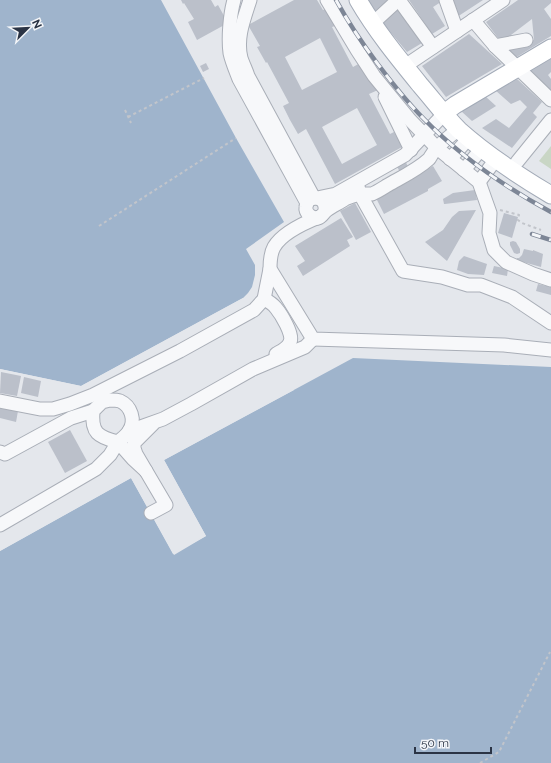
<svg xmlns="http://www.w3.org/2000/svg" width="551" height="763" font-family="Raleway,sans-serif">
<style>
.green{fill:#c9d6c5}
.water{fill:#9fb4cc}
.pier{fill:#e4e7ec}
.building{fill:#bbc0ca;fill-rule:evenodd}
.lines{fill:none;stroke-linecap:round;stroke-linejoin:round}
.minor-casing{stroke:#a9aeb7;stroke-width:15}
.major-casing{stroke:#a3abb8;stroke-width:19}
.path{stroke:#c2c5cb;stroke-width:2;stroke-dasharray:3 3;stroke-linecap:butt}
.minor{stroke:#f7f8fa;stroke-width:13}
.major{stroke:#fff;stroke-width:17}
.rail-casing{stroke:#7d8696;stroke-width:4.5}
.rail{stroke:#f4f6f9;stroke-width:3;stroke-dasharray:9;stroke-linecap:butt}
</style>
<rect width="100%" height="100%" fill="#e4e7ec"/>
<path class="green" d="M551,146V169L539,161Z"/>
<g class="water">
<path d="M0,0H161L236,138L284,222L246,249L255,265V275L252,287L248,293L243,298L81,386L0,369Z"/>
<path d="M353,358L551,367V763H0V551L131,478L173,554L206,536L164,460Z"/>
</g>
<g class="pier">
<path d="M243,298L244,299L81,388L0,371V369L81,386Z"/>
<path d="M293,388L294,390L164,460L206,536L174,555L131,478L0,551V549L131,476L133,477L174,552L204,536L162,461L163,459Z"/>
</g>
<g class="building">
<path d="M181,0H211L215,7L218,5L228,23L197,40L188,22L194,19L184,3L183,4Z"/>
<path d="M294,0H317L323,10L326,9L335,26L332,27L353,67L362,62L378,90L369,94L390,134L394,132L402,147L335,184L306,129L298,134L290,120L283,106L289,103L267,62L266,63L257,47L260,46L248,25ZM320,38L337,72L302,90L285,57ZM357,108L377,145L342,164L322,127Z"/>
<path d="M368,0H391L376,14Z"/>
<path d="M409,0H444L433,7L445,26L432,34Z"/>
<path d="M451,0H483L457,17Z"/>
<path d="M518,0H551V3L544,9L551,19V36L515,58L504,45L534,40L532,19L511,35V38L501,42L486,22Z"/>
<path d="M397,9L422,43L407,52L382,22Z"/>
<path d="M469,34L502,64L446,97L422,66Z"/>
<path d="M551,57V72L548,75L551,79V91L530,70Z"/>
<path d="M206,63L209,69L203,72L200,66Z"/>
<path d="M516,78L542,102L533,113L537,117L512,148L482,128L496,119L509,128L527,107L520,100L511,104L495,90Z"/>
<path d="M485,96L496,106L472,121L461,111Z"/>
<path d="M405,160L408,167L400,172L396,165Z"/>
<path d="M433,166L442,181L428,189V191L384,214L376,198Z"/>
<path d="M475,190L477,200L445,204H444L443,199L453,193Z"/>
<path d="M355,203L371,232L356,240L340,211Z"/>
<path d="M476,210L447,261L425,242L443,230L452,217L459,211Z"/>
<path d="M504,213L518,217L512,238L498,233Z"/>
<path d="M341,218L353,237L347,240L350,246L303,276L297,266L305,261L295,246Z"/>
<path d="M513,241L516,242L520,249V253L517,254L514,253L510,245V242Z"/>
<path d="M524,249L533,251V250L543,254L541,267L516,260L517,258H519L522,255Z"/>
<path d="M464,256L487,264L484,275L468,274L457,270L459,261Z"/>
<path d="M494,266L508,269L507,276L492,273Z"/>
<path d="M538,284L551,287V295L536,291Z"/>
<path d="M1,372L21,376L17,396L0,393Z"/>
<path d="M24,377L41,381L38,397L21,393Z"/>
<path d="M0,407L18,411L16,422L0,418Z"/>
<path d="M70,430L87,461L65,473L48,442Z"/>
</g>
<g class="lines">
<g class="minor-casing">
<g id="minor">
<path d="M234,0C230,14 228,38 230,53C232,62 236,71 239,79L307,203"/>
<path d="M250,0C244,19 236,38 241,58C243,64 246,70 248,76L314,198"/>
<path d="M327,0L357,50L374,76L410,120L437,148L479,182L490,213L489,233L494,250L506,262L533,274L551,280"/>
<path d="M399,0L433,47"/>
<path d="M446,0L457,31"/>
<path d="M473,20L495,46L551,100"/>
<path d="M373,23L398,0"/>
<path d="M495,46L526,40"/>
<path d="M405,66L503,0"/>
<path d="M385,97L411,150"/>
<path d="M450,159L469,138"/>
<path d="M517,162L551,120"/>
<path d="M464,170L482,148"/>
<path d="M479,182L496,159"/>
<path d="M357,183L360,194L403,271L442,277L468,285H481L512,297L551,323"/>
<path d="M317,198L336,194L405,155L444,114"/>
<path d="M325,211C327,195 307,194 306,207C305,213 312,219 318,218C322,217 323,213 327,210C333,206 339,203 345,199C350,197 357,194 363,194C365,194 369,194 372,194C377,192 383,188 388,185C402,177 417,170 429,159C431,156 433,152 436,149C442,142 451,135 459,129"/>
<path d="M319,217C304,223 282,233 274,247C270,254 270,262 270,269L313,339L504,345L551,350"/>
<path d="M264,299C268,301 273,304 276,308C281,314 294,335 290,342C288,348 281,351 276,354"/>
<path d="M110,400C113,400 117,400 120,401C131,406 136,420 129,431C127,435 121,439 118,442C98,437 91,433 93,411L102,402Z"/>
<path d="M0,401L40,409H53L70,404L93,395L180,351L254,310L264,299L270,269"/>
<path d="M129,431L143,426L163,419L191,404L253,369L305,347L313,339"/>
<path d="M0,452L5,454L71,418L93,411"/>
<path d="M151,513L166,505L136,454L134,448V443L153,424"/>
<path d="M0,525L96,469L110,455L118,442L133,459L146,471"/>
</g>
</g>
<g class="major-casing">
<g id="major">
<path d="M358,0C376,31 399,59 421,86C434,101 445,116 459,130C487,155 519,176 551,195"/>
<path d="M447,111L455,105L551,48"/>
</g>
</g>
<g class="path">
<path d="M125,110L131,123"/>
<path d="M128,117L204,78"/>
<path d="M500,210L519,215L518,220L522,223L541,230"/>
<path d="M99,226L236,138"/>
<path d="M480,763L499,752L550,652"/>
</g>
<use href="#minor" class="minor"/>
<use href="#major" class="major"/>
<g class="rail-casing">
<g id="rail">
<path d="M336,0C348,22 362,43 377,63C392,83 407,102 424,119C461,157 505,187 551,212"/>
<path d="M532,234L551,240"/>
</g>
</g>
<use href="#rail" class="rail"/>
</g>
<g transform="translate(28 28) rotate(66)" stroke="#f4f6f9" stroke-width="3" paint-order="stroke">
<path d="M0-3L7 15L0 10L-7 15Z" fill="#2b3445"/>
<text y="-6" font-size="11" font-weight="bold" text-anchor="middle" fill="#2b3445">N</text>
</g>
<path d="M415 747v6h76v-6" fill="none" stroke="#2b3445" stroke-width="2"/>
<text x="421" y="747" font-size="12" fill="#2b3445" stroke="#f4f6f9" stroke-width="3" paint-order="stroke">50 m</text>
</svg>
